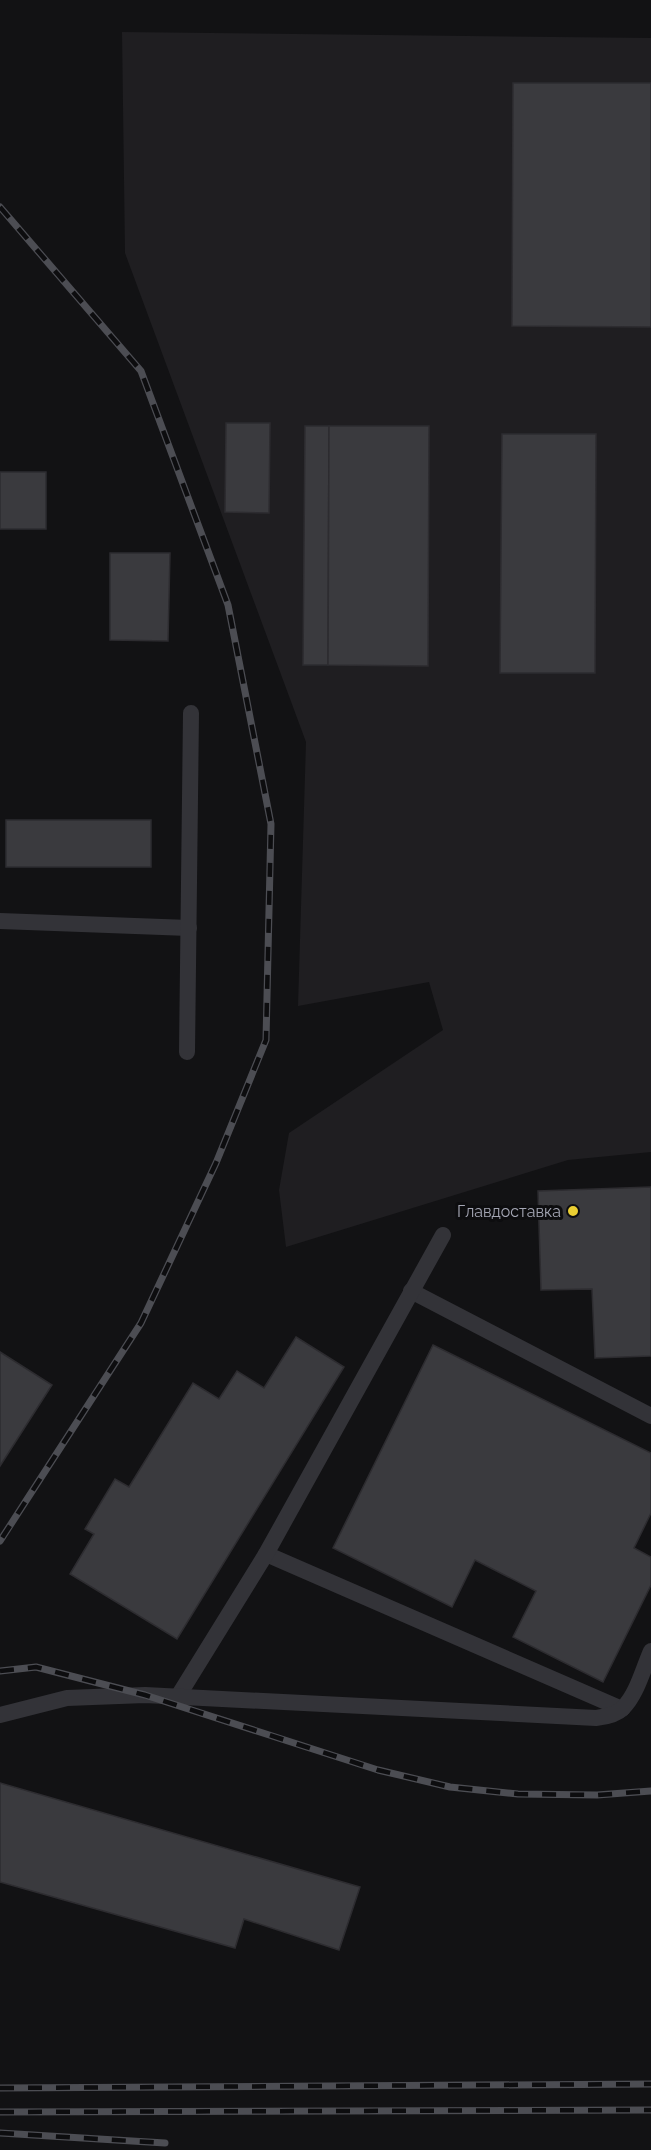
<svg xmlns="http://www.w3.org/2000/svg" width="651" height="2150" font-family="Raleway,sans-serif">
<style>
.built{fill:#1f1e21}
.building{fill:#3a3a3e;stroke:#2d2c30;stroke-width:1.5}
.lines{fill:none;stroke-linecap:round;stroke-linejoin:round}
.service{stroke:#333338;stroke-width:16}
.rail-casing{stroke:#4c4d53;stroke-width:7}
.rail{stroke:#0d0d0f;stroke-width:4.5;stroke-dasharray:14;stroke-linecap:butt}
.poi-dot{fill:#ebcf33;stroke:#0d0d0f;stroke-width:2}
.labels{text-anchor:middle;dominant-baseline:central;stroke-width:6;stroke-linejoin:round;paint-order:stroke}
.poi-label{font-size:16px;fill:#a4a6b4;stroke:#0d0d0f;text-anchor:end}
</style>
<rect width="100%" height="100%" fill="#121214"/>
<path class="built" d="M122,32L651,38V1152L568,1160L286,1247L279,1190L289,1133L443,1030L429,982L298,1006L306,742L125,253Z"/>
<g class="building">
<path d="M513,83H651V327L512,326Z"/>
<path d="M226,423H270L269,513L225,512Z"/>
<path d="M305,426H329L328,665H303Z"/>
<path d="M329,426H429L428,666L328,665Z"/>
<path d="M502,434H596L595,673H500Z"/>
<rect x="0" y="472" width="46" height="57"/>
<path d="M110,553H170L168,641L110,640Z"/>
<rect x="6" y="820" width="145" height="47"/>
<path d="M651,1187V1356L595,1358L592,1289L541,1290L538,1191Z"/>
<path d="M296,1337L344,1367L177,1639L70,1574L94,1534L85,1529L115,1479L129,1487L193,1383L219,1399L237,1371L264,1388Z"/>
<path d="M433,1345L651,1453V1513L634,1548L651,1557V1585L603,1682L513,1637L536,1591L475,1560L452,1607L333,1548Z"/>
<path d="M0,1352L52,1385L0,1466Z"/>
<path d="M0,1783L360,1887L339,1950L244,1919L235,1948L0,1882Z"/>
</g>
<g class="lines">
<g class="service">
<path d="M0,921L189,928"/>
<path d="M187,1052L191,713"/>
<path d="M411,1291L651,1416"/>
<path d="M266,1554L622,1709"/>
<path d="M177,1698L266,1554L443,1235"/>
<path d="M0,1715L67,1698L145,1695L596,1718C606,1717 616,1715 623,1708C637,1694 643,1669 651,1651"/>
</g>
<g class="rail-casing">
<g id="rail">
<path d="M0,207L141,371L228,605L271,824L266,1040L216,1163L141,1323L0,1541"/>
<path d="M0,1671L36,1667L145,1695L378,1770L450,1787L518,1794L597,1795L651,1791"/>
<path d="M0,2088L651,2084"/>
<path d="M0,2112L651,2110"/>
<path d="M0,2133L165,2143"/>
</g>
</g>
<use href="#rail" class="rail"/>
</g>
<circle class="poi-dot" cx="573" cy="1211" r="6"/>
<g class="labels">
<g class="poi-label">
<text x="561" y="1211">Главдоставка</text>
</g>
</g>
</svg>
